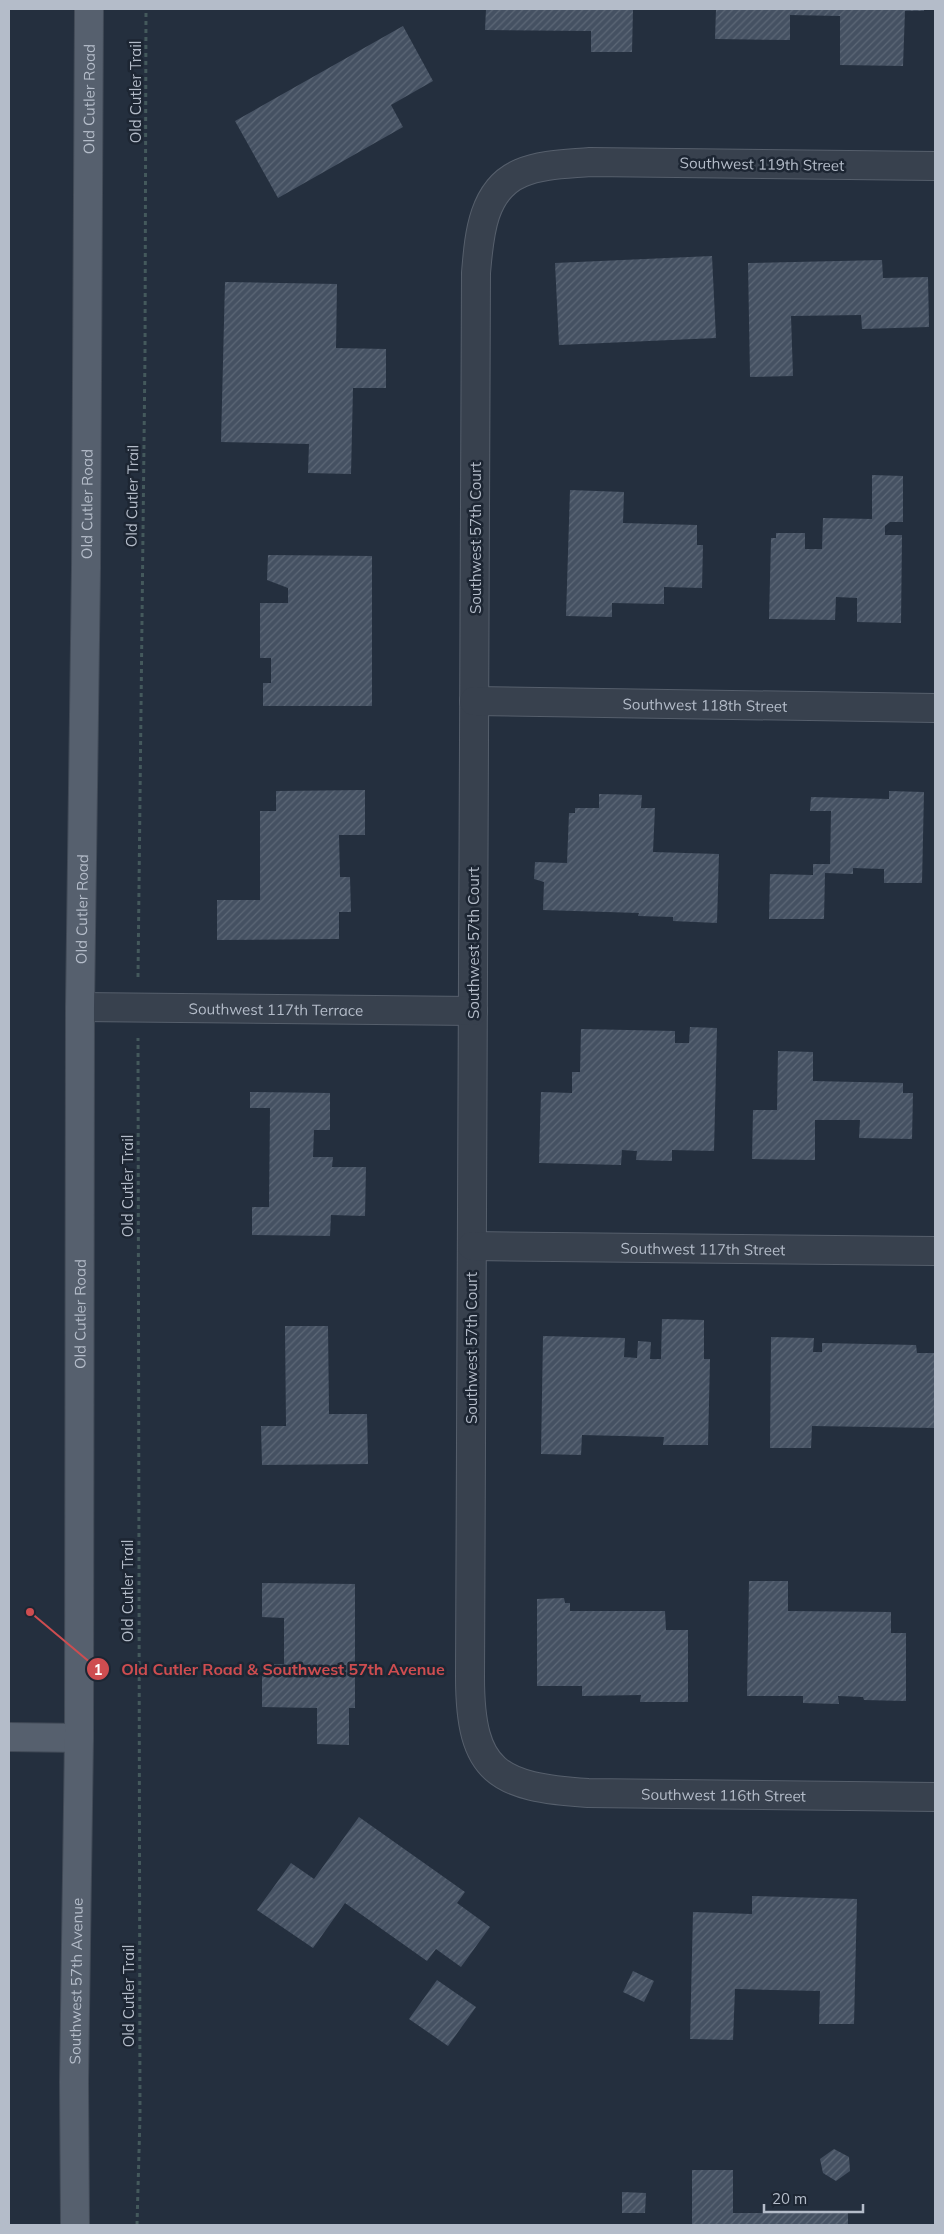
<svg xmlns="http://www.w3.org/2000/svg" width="944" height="2234" font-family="Mulish,sans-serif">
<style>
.building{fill:url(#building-hatch)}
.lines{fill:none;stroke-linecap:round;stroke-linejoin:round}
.minor-casing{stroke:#565f6c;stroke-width:30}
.major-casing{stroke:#414a57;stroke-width:30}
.path{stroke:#44595c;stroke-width:3;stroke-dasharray:4 4;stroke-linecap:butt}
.minor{stroke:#38414e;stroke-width:28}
.major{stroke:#56606e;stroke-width:28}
.labels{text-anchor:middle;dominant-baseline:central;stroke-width:5;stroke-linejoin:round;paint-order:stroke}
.street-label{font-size:15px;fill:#b4bcc9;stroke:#1d2633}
.leader{fill:none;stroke:#ce4d50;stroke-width:2}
.callout-dot{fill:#ce4d50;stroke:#1d2633;stroke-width:2}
.mark-label{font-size:15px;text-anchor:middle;font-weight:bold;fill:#fff}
.callout-label{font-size:16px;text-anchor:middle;font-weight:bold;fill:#ce4d50;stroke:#1d2633;stroke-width:5;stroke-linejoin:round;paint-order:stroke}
</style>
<defs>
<pattern id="building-hatch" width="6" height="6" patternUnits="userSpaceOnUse" patternTransform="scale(1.25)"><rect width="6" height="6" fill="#455162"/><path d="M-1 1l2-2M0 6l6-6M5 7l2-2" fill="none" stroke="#5d6877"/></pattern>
</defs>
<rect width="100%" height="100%" fill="#242f3e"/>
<g class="building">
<path d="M486,9H633L632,52H591V31L485,30Z"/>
<path d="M716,9H924V11H905L903,66L840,65V16L790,15V40L715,39Z"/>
<path d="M403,26L433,81L391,105L403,127L278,198L235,121Z"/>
<path d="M712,256L716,338L559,345L555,263Z"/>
<path d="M882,260L883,278L928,277L929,327L862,329L861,315L791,316L793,376L750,377L748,263Z"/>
<path d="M225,282L337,284L336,348L386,349V388H353L351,474L308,473L309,444L221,442Z"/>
<path d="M872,475L903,476V522H890L885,526V535H902L901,623L857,622V598L836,597L835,620L769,619L771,538H776V533H805V549H822L823,518L872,519Z"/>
<path d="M570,490L624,492L623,523L697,525V545H703L702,588L664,587V604L612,603V617L566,616Z"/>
<path d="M268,555L372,556V706H263V683H271V658H260V603H288V588L267,580Z"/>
<path d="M365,790V835H339L340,877H350L351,912H339V939L217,940V900H260V811H276V791Z"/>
<path d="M889,791L924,792L922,883H884V869L853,868V874L825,873L824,919H769L770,874L813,875V864H830L831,811H810L811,797L889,799Z"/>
<path d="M599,794L642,795L641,808H655L653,852L719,854L717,923L673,921V917L638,916L639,913L543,910L544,882L534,879L535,862L567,863L569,813H575V808H599Z"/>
<path d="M690,1027L717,1028L714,1151L672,1150V1161L636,1160L637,1151L622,1150L621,1165L539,1163L541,1092L572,1093V1072H580L581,1029L675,1031V1043H689Z"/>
<path d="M778,1051L813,1052V1081L903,1083V1093H913L912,1139L859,1138L860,1120H815V1160L752,1159L753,1110H777Z"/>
<path d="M250,1092L330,1093V1130H314L313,1157H333L332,1167H366L365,1216L331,1215L330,1236L252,1235V1207H269L270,1108H250Z"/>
<path d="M662,1319L704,1320V1359H710L708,1445H663L664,1437L582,1435L581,1455L541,1454L543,1336L625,1338L624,1357L637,1358L638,1341L651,1342L650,1359H661Z"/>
<path d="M285,1326H328L329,1414H367L368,1464L262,1465L261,1426H286Z"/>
<path d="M771,1337L814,1338L813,1352H822V1343L916,1345L917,1353H935V1428L812,1426L811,1448H770Z"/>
<path d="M749,1581H788V1611L891,1612V1633H906V1701L864,1700L863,1697L838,1696L839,1704L803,1703V1696H747Z"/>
<path d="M262,1583L355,1584V1708H349V1745L317,1744V1708L262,1707V1664H284V1618L262,1617Z"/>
<path d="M564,1598L565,1603H570V1611H665L666,1630H688V1702H640L641,1695L582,1696V1686H537V1599Z"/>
<path d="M359,1817L465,1892L457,1903L490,1927L461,1967L436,1949L427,1961L345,1903L313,1948L257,1910L291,1863L314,1879Z"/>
<path d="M752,1896L857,1899L854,2024H819L820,1991L735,1989L733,2040L690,2039L693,1912L752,1914Z"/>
<path d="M633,1971L654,1981L644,2002L623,1992Z"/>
<path d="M437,1980L476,2007L448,2046L409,2019Z"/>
<path d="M834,2149L849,2157L850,2171L836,2181L823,2173L820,2159Z"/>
<path d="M692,2170H733V2213H848V2225H692Z"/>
<path d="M622,2192L646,2193L645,2213H622Z"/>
</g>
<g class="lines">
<g class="minor-casing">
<g id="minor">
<path id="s1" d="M935,166L590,162C568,164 541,164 521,173C482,189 479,237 476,273L470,1677C470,1773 498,1787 588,1793L935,1797"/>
<path id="s2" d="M474,701L935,708"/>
<path id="s3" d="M80,1007L473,1011"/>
<path id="s4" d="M472,1246L935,1251"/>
</g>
</g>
<g class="major-casing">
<g id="major">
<path d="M9,1737L79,1738"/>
<path id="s5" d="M75,2225L74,2082L79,1738L80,1007L86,568L89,9"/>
</g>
</g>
<g class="path">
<path d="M138,977L145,354L146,9"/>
<path d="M137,2225L140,2116L138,1038"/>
</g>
<use href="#minor" class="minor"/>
<use href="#major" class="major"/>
</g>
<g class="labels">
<g class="street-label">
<text transform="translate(135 92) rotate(-90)">Old Cutler Trail</text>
<text stroke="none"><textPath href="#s5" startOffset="2126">Old Cutler Road</textPath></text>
<text transform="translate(762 164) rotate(1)">Southwest 119th Street</text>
<text transform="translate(132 496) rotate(-89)">Old Cutler Trail</text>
<text stroke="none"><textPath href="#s5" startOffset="1721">Old Cutler Road</textPath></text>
<text transform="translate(475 538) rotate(-90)">Southwest 57th Court</text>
<text stroke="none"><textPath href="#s2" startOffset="231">Southwest 118th Street</textPath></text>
<text stroke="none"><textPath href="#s5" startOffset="1316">Old Cutler Road</textPath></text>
<text transform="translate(473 943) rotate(-90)">Southwest 57th Court</text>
<text stroke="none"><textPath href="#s3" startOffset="196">Southwest 117th Terrace</textPath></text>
<text transform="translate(127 1186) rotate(-90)">Old Cutler Trail</text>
<text stroke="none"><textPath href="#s4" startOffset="231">Southwest 117th Street</textPath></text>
<text stroke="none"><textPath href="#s5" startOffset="911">Old Cutler Road</textPath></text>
<text transform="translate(471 1348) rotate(-90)">Southwest 57th Court</text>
<text transform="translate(127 1591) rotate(-90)">Old Cutler Trail</text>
<text stroke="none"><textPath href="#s1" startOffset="2266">Southwest 116th Street</textPath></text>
<text stroke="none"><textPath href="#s5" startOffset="244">Southwest 57th Avenue</textPath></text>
<text transform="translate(128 1996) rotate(-90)">Old Cutler Trail</text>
</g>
</g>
<path class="leader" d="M30 1612L98 1669"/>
<g class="callout-dot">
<circle cx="30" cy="1612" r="5"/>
<circle cx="98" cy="1669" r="12"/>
</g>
<g class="mark-label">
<text x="98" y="1675">1</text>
</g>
<g class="callout-label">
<text x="283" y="1675">Old Cutler Road &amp; Southwest 57th Avenue</text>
</g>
<rect width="944" height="2234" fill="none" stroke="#b4bcc9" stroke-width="20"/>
<path d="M764 2204v8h99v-8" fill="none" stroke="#b4bcc9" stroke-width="2.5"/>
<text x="772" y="2204" font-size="15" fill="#b4bcc9" stroke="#1d2633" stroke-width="4" paint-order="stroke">20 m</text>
</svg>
